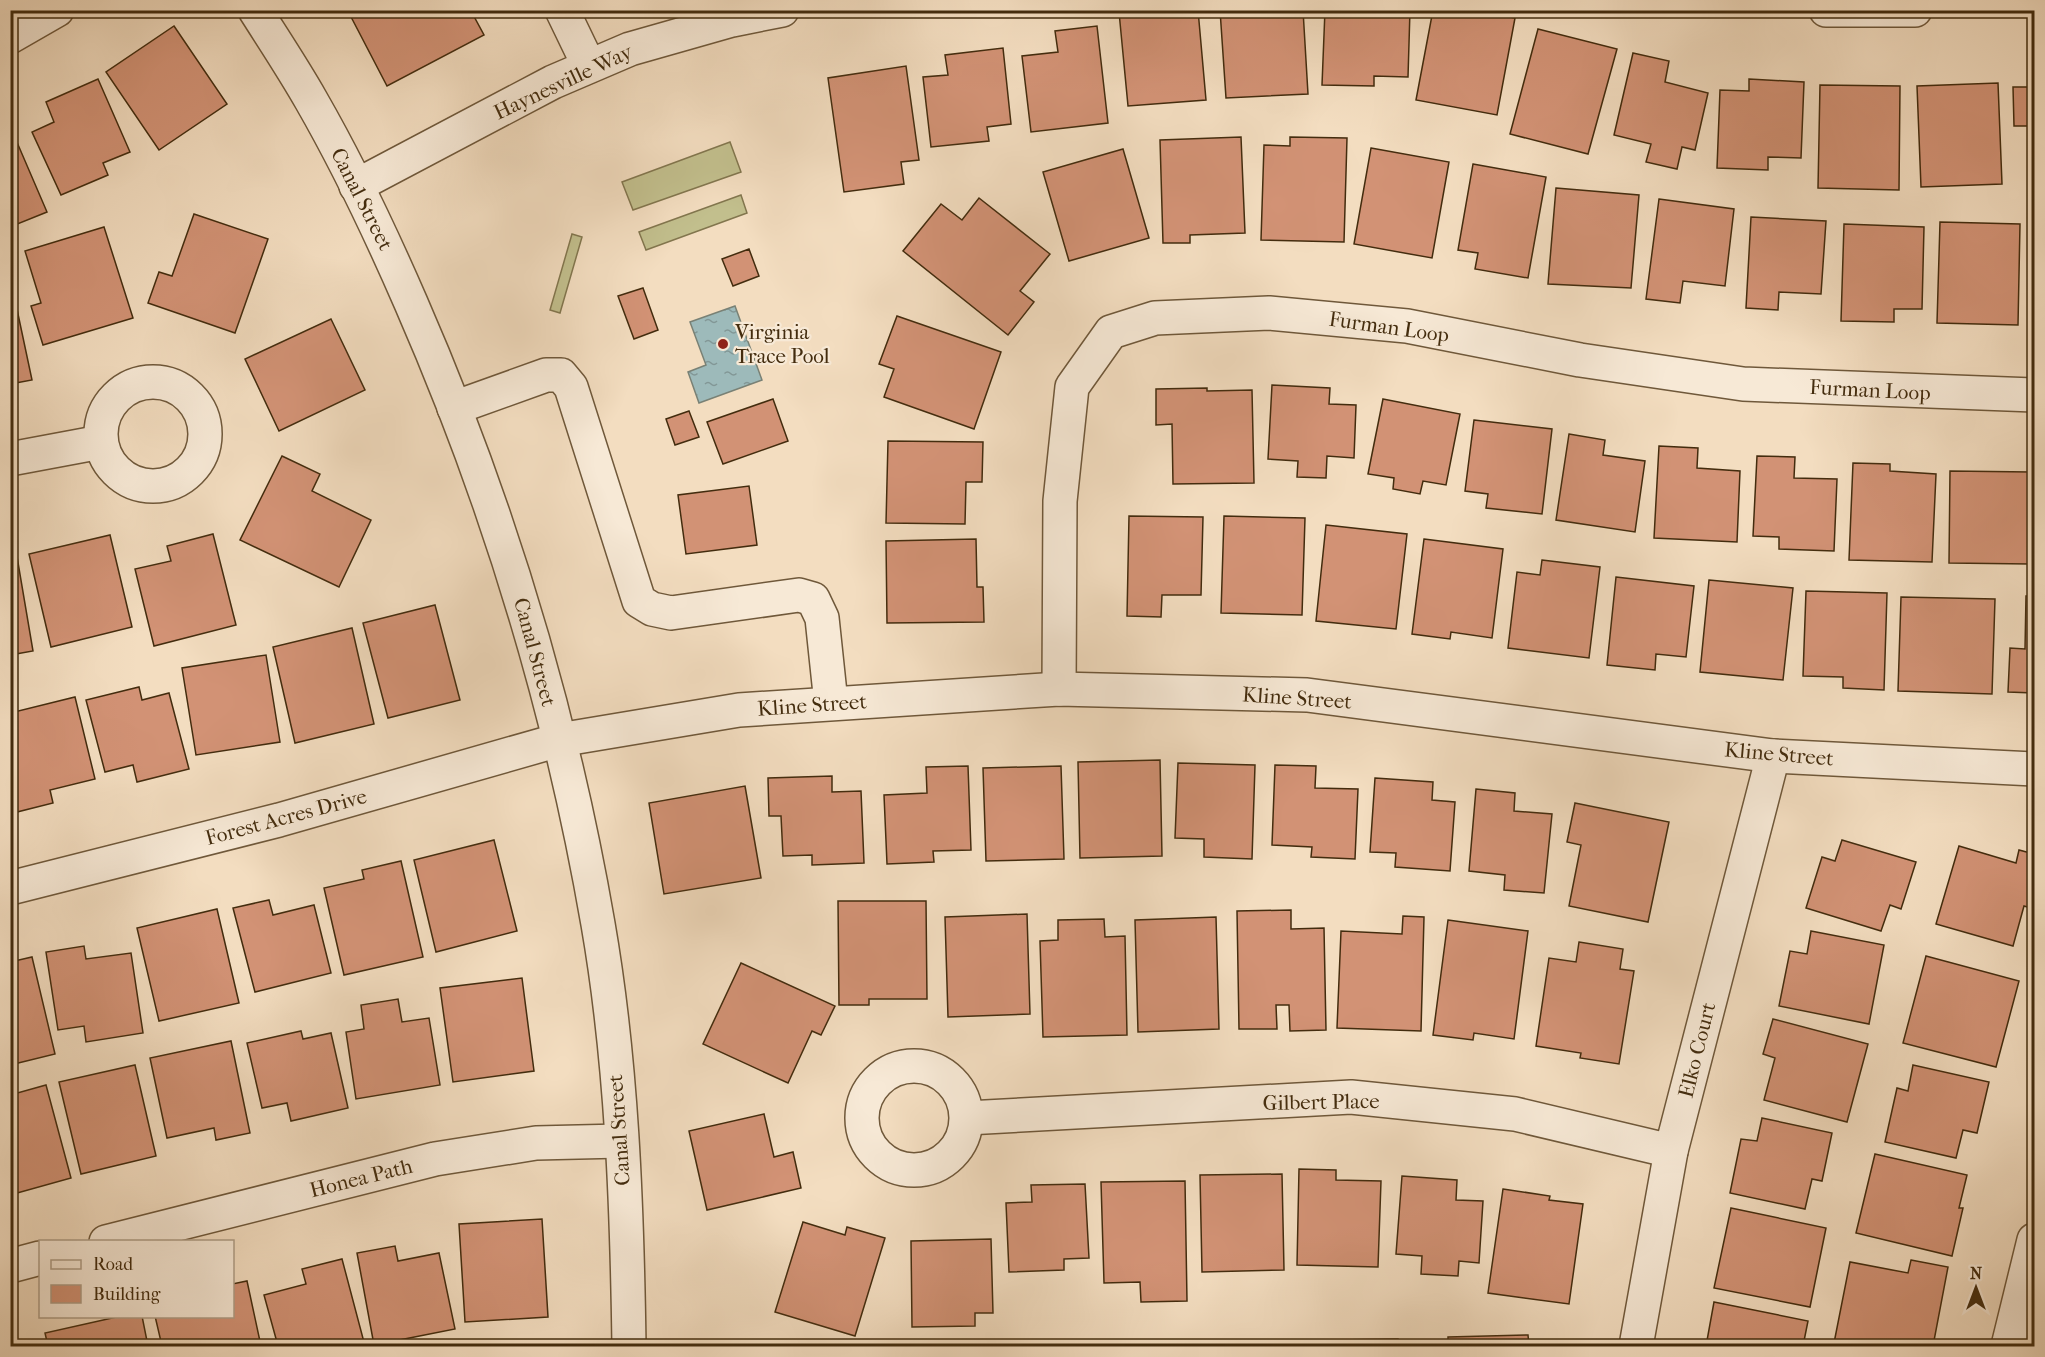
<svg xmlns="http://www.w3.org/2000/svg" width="2045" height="1357" font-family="'IM FELL French Canon',serif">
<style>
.pitch{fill:#c2bf8d;stroke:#82764e;stroke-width:1.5}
.water{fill:url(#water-ripples);stroke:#798175;stroke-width:1.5}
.building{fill:#d29275;stroke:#432c0e;stroke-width:1.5}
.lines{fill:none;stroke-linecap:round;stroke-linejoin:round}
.minor-casing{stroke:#6f583a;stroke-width:36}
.minor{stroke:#f7e9d6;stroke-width:33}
.poi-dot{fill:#8f2418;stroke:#f7e9d6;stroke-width:2}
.labels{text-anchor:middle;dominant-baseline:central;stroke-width:4.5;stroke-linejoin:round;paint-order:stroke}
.street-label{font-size:21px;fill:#432c0e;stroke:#f7e9d6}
.poi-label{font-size:21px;fill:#432c0e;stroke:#f7e9d6;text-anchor:start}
</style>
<defs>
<pattern id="water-ripples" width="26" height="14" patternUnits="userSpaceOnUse" patternTransform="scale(1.5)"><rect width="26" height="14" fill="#9dbaba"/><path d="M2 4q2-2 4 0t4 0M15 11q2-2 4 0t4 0" fill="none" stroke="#829796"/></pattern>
</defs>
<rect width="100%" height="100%" fill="#f3ddc0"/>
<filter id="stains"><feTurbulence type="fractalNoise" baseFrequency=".00333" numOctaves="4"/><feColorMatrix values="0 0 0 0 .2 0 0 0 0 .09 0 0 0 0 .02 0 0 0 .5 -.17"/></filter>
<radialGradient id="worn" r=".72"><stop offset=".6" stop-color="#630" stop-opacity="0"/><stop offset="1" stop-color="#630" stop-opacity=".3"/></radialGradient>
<g class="pitch">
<path d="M730,142L741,172L633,210L622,182Z"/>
<path d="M741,195L747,213L646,250L639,232Z"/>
<path d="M572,234L582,237L560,313L550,310Z"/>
</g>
<path class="water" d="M735,306L762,380L699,403L688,372L706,365L690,322Z"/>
<g class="building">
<path d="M353,10H465L466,13L471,11L484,35L387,86L349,13Z"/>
<path d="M1139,10H1198L1206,100L1128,106L1119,12Z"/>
<path d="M1220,10H1303L1308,94L1226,98Z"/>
<path d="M1325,10H1410L1408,77L1374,76V86L1322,85Z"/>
<path d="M1433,10H1474L1515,18L1497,115L1416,100Z"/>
<path d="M174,26L227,104L159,150L106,72Z"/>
<path d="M1097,26L1108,123L1031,132L1022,56L1058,52L1055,31Z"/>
<path d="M1538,29L1617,49L1588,154L1510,134Z"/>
<path d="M1003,48L1011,124L987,127L989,141L931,147L923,77L948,75L945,55Z"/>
<path d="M1633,53L1669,61L1665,82L1708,93L1695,150L1682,147L1677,169L1646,162L1651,144L1614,135Z"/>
<path d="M906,66L919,160L901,162L904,184L844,192L828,78Z"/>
<path d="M98,79L130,152L103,163L108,175L61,195L32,132L54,122L46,102Z"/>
<path d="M1749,79L1804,82L1801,158L1768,157V170L1717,168L1720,90L1749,91Z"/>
<path d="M1998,83L2002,184L1921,187L1917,86Z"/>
<path d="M1820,85L1900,86L1899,190L1818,188Z"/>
<path d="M2013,87H2034V182L2030,126H2014Z"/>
<path d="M10,126L47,212L10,227Z"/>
<path d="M1241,137L1245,233L1190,235V243H1163L1160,140Z"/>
<path d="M1290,137L1347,138L1344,242L1261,240L1264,145L1290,146Z"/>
<path d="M1371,148L1449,162L1432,258L1354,244Z"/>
<path d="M1123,149L1149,238L1069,261L1043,172Z"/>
<path d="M1473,164L1546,177L1528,278L1475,269L1478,253L1458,250Z"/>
<path d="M1556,188L1639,195L1631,288L1548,284Z"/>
<path d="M979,198L1050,254L1020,291L1034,302L1008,335L903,251L941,204L962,220Z"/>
<path d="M1659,199L1734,209L1725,286L1683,281L1680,303L1646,299Z"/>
<path d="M194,214L268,239L235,333L148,303L159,272L172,276Z"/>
<path d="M1751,217L1826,221L1821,294L1779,292L1778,310L1746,308Z"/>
<path d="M1940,222L2020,224L2018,325L1937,323Z"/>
<path d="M1844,224L1924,227L1922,309H1894V322L1841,321Z"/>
<path d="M104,227L133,318L43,345L31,306L41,303L25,251Z"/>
<path d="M749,249L759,276L733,286L722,259Z"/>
<path d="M11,281L32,380L10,384V282Z"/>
<path d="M643,288L658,330L634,339L618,296Z"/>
<path d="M897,316L1001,352L974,429L884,397L894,369L879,364Z"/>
<path d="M331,319L365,390L279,431L245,359Z"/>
<path d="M1272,385L1330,388L1329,404L1356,405L1354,458L1327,456L1326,478L1297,477L1298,461L1268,459Z"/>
<path d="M1207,388V391L1252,390L1254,483L1173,484L1172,424L1156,425V389Z"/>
<path d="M773,399L788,441L723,464L707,422Z"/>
<path d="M1383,399L1460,414L1446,485L1423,481L1420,494L1393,489L1394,478L1368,474Z"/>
<path d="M689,411L699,437L675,445L666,419Z"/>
<path d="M1474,420L1552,429L1542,514L1486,508L1488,494L1465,491Z"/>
<path d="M1569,434L1605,440L1603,455L1645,461L1635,532L1556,520Z"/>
<path d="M888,441L983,442L982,482H966L965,524L886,523Z"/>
<path d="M1659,446L1698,448L1697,468L1740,471L1737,542L1654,538Z"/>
<path d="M282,456L320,474L312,491L371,520L339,587L240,540Z"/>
<path d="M1757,456L1795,457L1794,478L1837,479L1834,551L1779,549V537L1753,536Z"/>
<path d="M1853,463L1890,464V471L1936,474L1932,562L1849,560Z"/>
<path d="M1950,471L2031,472L2030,564L1949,563Z"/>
<path d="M749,486L757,545L686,554L678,495Z"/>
<path d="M1129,516L1203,517L1201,595H1162L1161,617L1127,616Z"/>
<path d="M1224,516L1305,518L1302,615L1221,613Z"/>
<path d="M1326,525L1407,534L1396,629L1316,621Z"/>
<path d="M10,533H13L33,651L10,655Z"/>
<path d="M213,534L236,625L154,646L135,569L171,561L167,546Z"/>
<path d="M110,535L132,627L51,647L29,554Z"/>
<path d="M976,539L977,587H983L984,622L887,623L886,541Z"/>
<path d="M1424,539L1503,549L1492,638L1451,632L1450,639L1412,634Z"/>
<path d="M1542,560L1600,567L1589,658L1508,648L1517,572L1540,575Z"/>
<path d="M1616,577L1694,586L1686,657L1656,654L1655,670L1607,665Z"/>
<path d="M1709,580L1793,588L1783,680L1700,672Z"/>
<path d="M1806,591L1887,593L1884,690L1843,688V677L1803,676Z"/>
<path d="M2026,596H2034V693L2008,692L2010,648L2025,649Z"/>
<path d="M1901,597L1995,599L1992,694L1898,691Z"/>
<path d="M435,605L460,700L388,718L363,623Z"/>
<path d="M352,628L374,724L295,743L273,647Z"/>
<path d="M266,655L280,742L196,755L182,668Z"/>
<path d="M139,687L142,700L169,693L189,769L137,782L133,765L105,772L86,700Z"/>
<path d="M75,697L95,779L50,790L53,803L17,812L10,784V713Z"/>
<path d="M1160,760L1162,856L1080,858L1078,762Z"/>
<path d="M1178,763L1255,765L1252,859L1204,857V839L1175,838Z"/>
<path d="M1275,765L1316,766L1315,788L1358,789L1355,859L1311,857L1312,847L1272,845Z"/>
<path d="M968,766L971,850L933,851L934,862L887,864L884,795L927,793L926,767Z"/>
<path d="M1061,766L1064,859L986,861L983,768Z"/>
<path d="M832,776V792L861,791L864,863L812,865V855L783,856L781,816H769L768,778Z"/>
<path d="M1375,778L1433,782L1432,800L1455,802L1450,871L1395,867L1396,853L1370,852Z"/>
<path d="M745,786L761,878L664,894L649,803Z"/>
<path d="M1476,789L1515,793L1514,811L1552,814L1544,893L1504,890L1505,875L1469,871Z"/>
<path d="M1575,803L1669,822L1648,922L1569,906L1581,845L1567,842Z"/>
<path d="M494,840L517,931L436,952L414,860Z"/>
<path d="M1842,840L1916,862L1901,909L1890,905L1881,931L1806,908L1822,857L1835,861Z"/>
<path d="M1959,846L2016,863L2019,850L2034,854V909L2024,906L2013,946L1936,924Z"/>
<path d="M401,861L423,957L344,975L324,888L364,879L362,870Z"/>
<path d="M269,900L273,915L314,905L331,973L255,992L233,908Z"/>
<path d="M838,901H926L927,999H869V1005H839Z"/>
<path d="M217,909L239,1003L159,1021L137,928Z"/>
<path d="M1291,910V929L1324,928L1326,1030L1290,1031L1289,1005H1276L1277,1029H1239L1237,911Z"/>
<path d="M1027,914L1030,1014L948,1017L945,917Z"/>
<path d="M1403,916L1424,917L1421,1031L1337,1028L1341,931L1402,934Z"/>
<path d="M1216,917L1219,1029L1138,1032L1135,920Z"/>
<path d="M1104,919L1105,937L1125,936L1127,1035L1043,1037L1040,941L1058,940V920Z"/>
<path d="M1448,920L1528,931L1514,1039L1474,1033L1473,1040L1433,1035Z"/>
<path d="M1811,931L1884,945L1869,1024L1779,1006L1790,951L1807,954Z"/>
<path d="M1579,942L1623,949L1620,969L1634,971L1619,1064L1580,1058L1581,1053L1536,1046L1549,958L1576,962Z"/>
<path d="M84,946L86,959L131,953L143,1033L86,1042L84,1026L58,1030L46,952Z"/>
<path d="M1926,956L2019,981L1996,1067L1903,1043Z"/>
<path d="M32,957L55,1054L10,1065V962Z"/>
<path d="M741,963L835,1006L821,1035L812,1031L788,1083L703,1044Z"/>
<path d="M522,978L534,1071L453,1082L440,988Z"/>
<path d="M398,999L402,1022L429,1018L440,1085L356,1099L346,1032L364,1029L361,1005Z"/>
<path d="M1773,1019L1868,1044L1847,1122L1764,1100L1775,1058L1763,1054Z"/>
<path d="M301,1031L303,1039L331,1033L348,1108L291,1121L287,1103L262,1108L247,1043Z"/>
<path d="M231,1041L250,1133L216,1140L214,1128L167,1138L150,1058Z"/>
<path d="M135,1065L156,1156L81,1174L59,1082Z"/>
<path d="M1913,1065L1989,1082L1977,1133L1963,1130L1956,1158L1885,1142L1897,1088L1908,1091Z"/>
<path d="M46,1085L71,1178L10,1195V1095Z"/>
<path d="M764,1114L774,1157L793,1152L801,1188L707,1210L689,1131Z"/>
<path d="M1762,1118L1832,1133L1822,1181L1812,1179L1805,1209L1730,1193L1741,1139L1757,1141Z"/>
<path d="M1875,1154L1967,1175L1959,1208H1963L1952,1256L1856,1233Z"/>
<path d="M1299,1169L1336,1170V1180L1381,1181L1378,1267L1297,1265Z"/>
<path d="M1282,1174L1284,1270L1202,1272L1200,1175Z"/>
<path d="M1402,1176L1457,1180L1456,1200L1483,1201L1479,1263L1459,1261L1458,1276L1421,1274L1422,1256L1396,1254Z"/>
<path d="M1185,1181L1187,1301L1141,1302L1140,1282L1104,1283L1101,1182Z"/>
<path d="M1085,1184L1089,1258L1064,1259V1270L1009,1272L1006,1203L1032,1202L1031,1185Z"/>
<path d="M1503,1189L1550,1196L1549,1200L1583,1204L1569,1304L1488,1293Z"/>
<path d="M1731,1208L1826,1228L1810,1307L1714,1288Z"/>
<path d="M542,1219L548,1317L465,1322L459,1224Z"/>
<path d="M803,1222L845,1235L847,1227L885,1238L855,1336L775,1312Z"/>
<path d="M991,1239L993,1313H975V1326L912,1327L911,1241Z"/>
<path d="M395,1246L398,1261L439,1253L455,1329L374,1345L357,1253Z"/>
<path d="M342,1259L365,1346H278L264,1295L306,1284L302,1269Z"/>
<path d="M1911,1260L1948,1267L1933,1346H1853L1834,1343L1850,1262L1908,1273Z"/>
<path d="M247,1281L261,1346H178L177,1344L162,1346L155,1316H232V1284Z"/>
<path d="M1714,1302L1808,1321L1803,1346H1706Z"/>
<path d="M121,1316H142L148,1346H48L45,1333Z"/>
<path d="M1528,1335L1529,1346H1448V1337Z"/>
<path d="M1398,1339L1399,1346H1337L1336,1340Z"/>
<path d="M25,1340L26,1346H10V1343Z"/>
<path d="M1311,1344V1346H1253Z"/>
</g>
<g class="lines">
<g class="minor-casing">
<g id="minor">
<path d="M255,10C274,40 294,70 311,100C349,166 381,234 411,303C498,502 561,710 598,924C622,1062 627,1206 629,1346"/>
<path d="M562,10L589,66"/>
<path d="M1826,10H1915"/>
<path d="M10,37L57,10"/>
<path d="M356,186L553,82L630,49L732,20L782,10"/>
<circle cx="153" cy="434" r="52"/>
<path d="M454,408L546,375H561L571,387L639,601L652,609L671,613L799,595L813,599L822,618L831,703"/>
<path d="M10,459L101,442"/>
<path d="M1059,689L1060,501L1072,387L1111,332L1155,318L1269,313L1407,326L1580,360L1743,384L2034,395"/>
<path d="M10,888L279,820L559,740L739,710L1059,689L1307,695L1773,756L2034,769"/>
<circle cx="914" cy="1118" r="52"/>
<path d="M967,1118L1351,1097L1515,1114L1671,1151"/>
<path d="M106,1242L435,1159L536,1143L621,1141"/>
<path d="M10,1266L40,1258"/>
<path d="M1636,1346L1671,1151L1773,756"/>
<path d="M2008,1346L2034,1240"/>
</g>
</g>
<use href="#minor" class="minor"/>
</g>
<circle class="poi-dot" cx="723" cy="344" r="6"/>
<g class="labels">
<g class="street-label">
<text transform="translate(563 82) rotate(-25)">Haynesville Way</text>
<text transform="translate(362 199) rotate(63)">Canal Street</text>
<text transform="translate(1389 327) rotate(8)">Furman Loop</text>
<text transform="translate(1870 390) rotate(3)">Furman Loop</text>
<text transform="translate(535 652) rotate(75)">Canal Street</text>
<text transform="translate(1297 698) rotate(4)">Kline Street</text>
<text transform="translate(812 705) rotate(-4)">Kline Street</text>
<text transform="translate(1779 754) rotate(5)">Kline Street</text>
<text transform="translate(286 817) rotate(-15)">Forest Acres Drive</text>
<text transform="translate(1697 1050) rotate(-76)">Elko Court</text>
<text transform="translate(1321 1102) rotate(-1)">Gilbert Place</text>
<text transform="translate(619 1130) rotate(-94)">Canal Street</text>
<text transform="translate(361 1178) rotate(-14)">Honea Path</text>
</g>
<g class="poi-label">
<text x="735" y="332">Virginia<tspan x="735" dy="24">Trace Pool</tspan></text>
</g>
</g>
<rect width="2045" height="1357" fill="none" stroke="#f3ddc0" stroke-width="36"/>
<rect x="12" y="12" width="2021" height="1333" fill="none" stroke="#432c0e" stroke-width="3"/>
<rect x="18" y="18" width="2009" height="1321" fill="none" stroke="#432c0e" stroke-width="1.5"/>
<rect x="39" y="1240" width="195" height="78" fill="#f7e9d6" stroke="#af9d86" stroke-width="1.5"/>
<rect x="51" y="1260" width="30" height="9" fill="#f7e9d6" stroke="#af9d86" stroke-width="1.5"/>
<text x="93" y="1270" font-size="18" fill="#432c0e">Road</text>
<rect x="51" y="1285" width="30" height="18" fill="#d29275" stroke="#af9d86" stroke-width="1.5"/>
<text x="93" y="1300" font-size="18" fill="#432c0e">Building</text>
<g transform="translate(1976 1288)" stroke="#f7e9d6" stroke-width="4.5" paint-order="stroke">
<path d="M0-4.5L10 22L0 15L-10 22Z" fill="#432c0e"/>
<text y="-9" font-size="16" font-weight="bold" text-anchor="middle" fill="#432c0e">N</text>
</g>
<rect width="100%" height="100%" filter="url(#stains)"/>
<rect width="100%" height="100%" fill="url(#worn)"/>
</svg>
